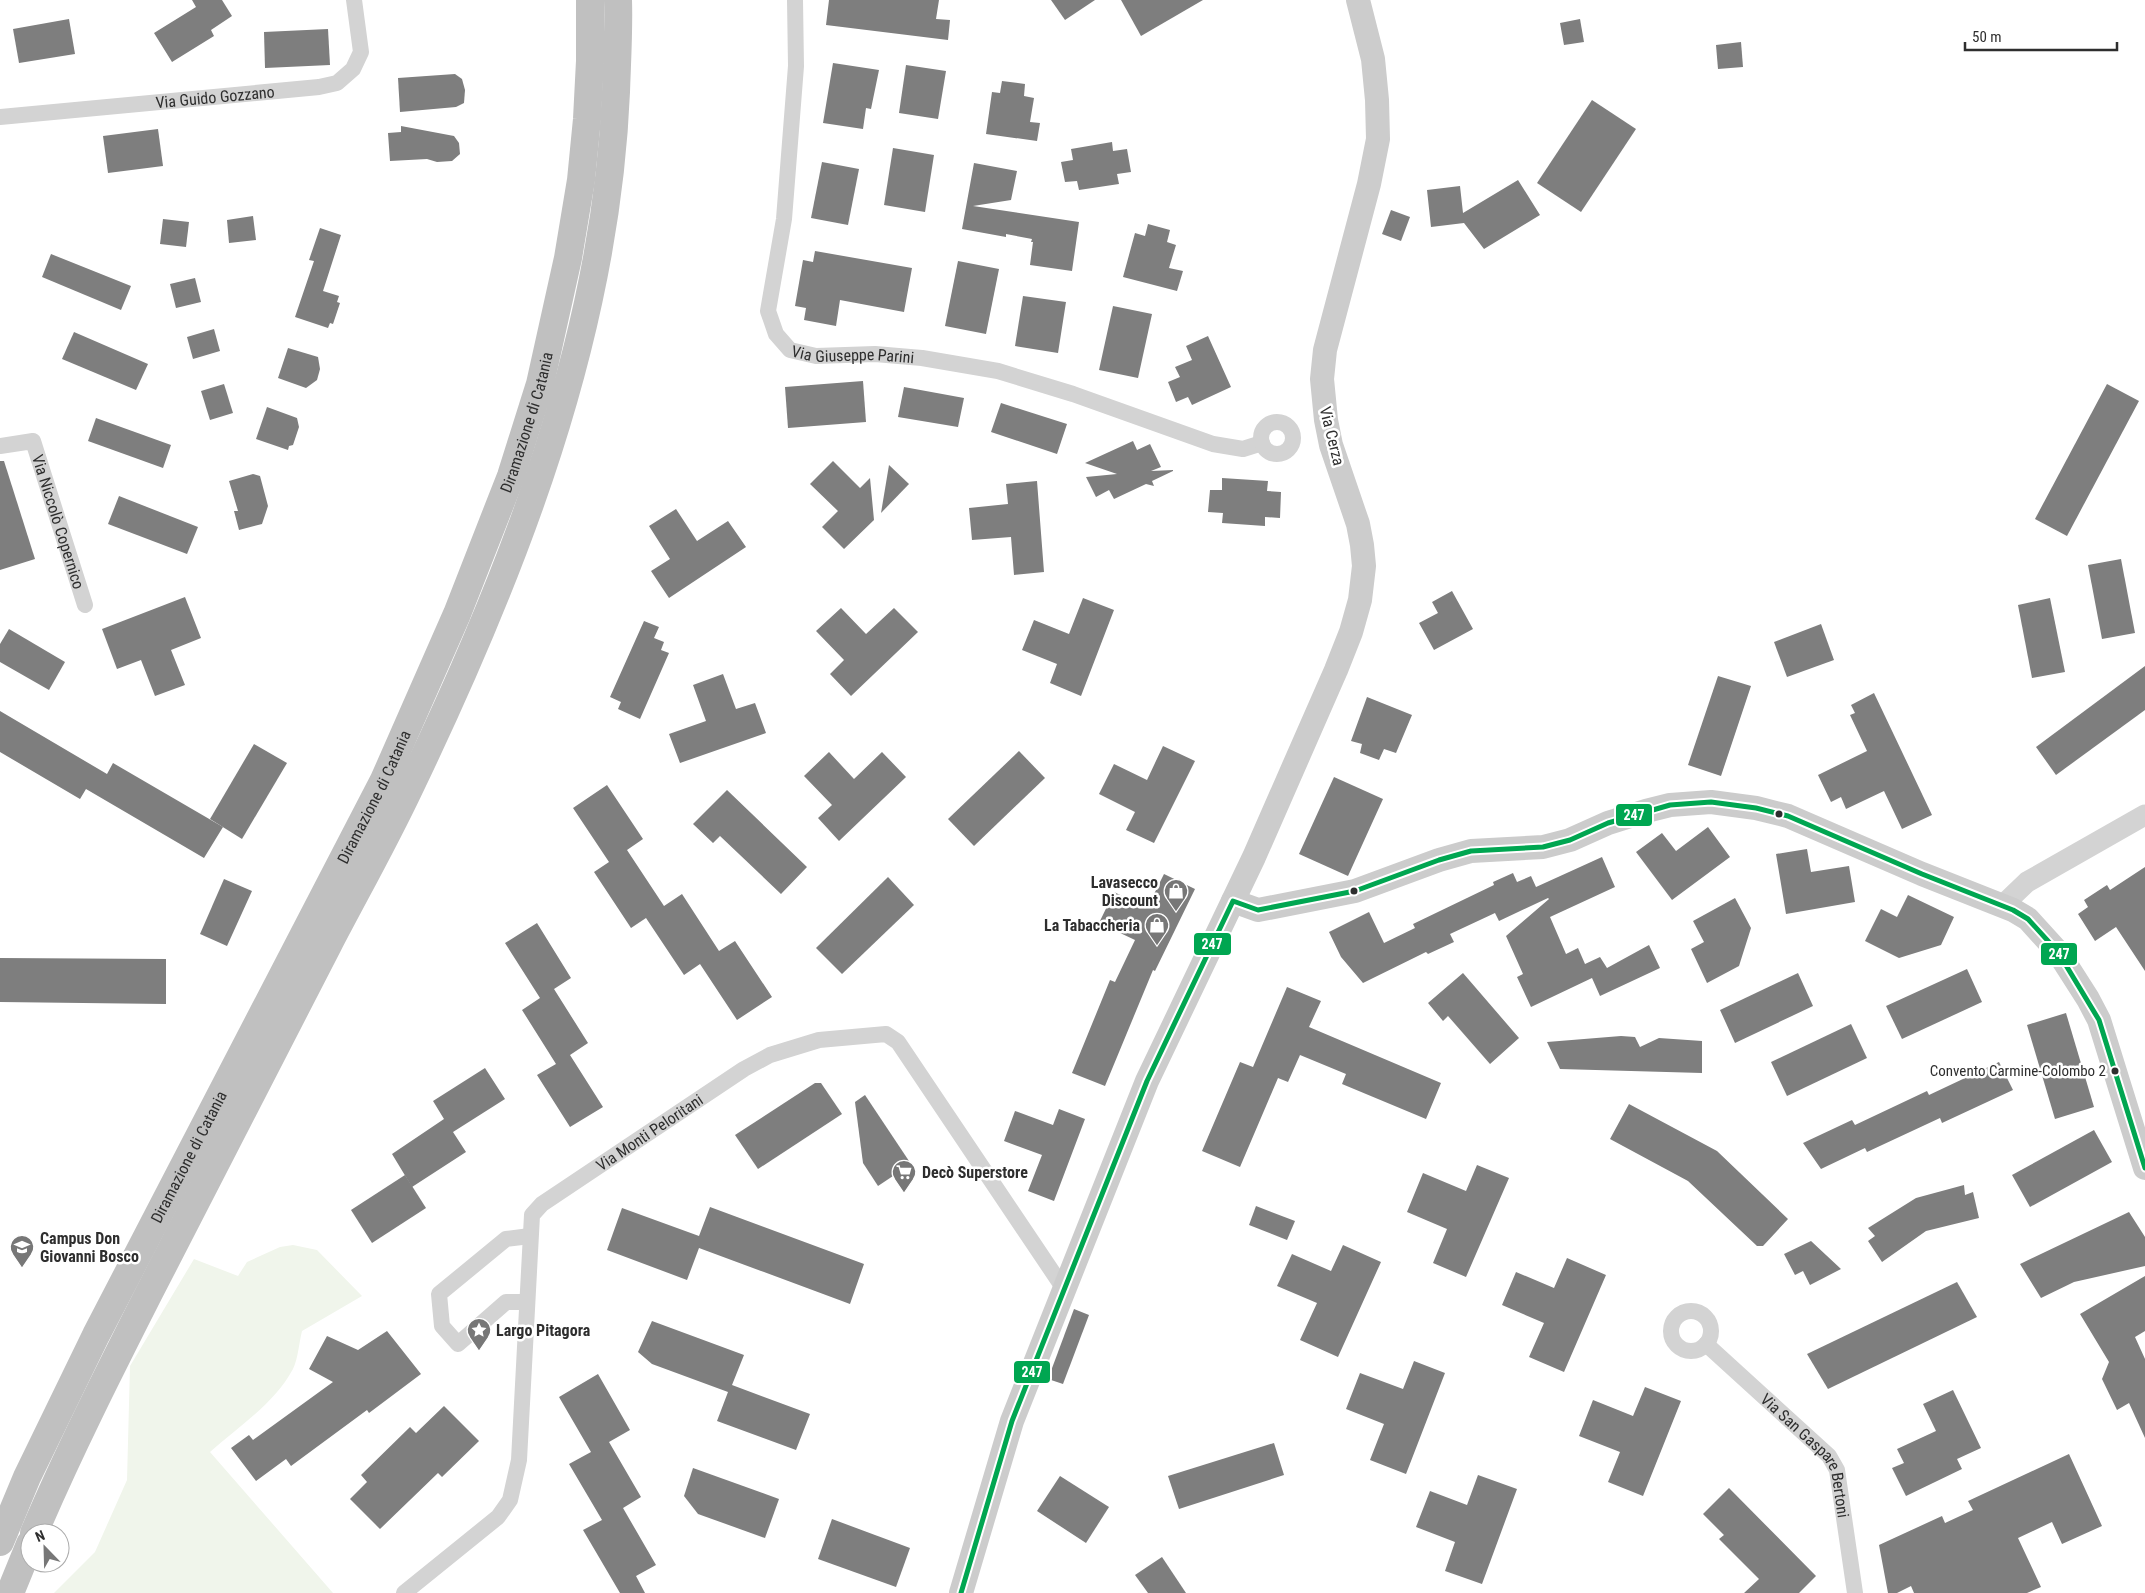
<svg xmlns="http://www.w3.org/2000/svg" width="2145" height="1593" font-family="'Roboto Condensed',sans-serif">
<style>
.green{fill:#f0f5eb}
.building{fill:#7e7e7e}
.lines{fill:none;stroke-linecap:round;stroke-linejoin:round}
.minor{stroke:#d3d3d3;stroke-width:16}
.tertiary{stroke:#d3d3d3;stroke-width:21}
.secondary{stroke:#ccc;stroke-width:24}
.motorway{stroke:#c0c0c0;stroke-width:28}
.bus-1-casing{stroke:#fff;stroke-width:9}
.bus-1{stroke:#00a651;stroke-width:5}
.bus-dot{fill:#2e2e2e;stroke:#fff;stroke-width:2}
.labels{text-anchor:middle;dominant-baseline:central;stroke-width:5;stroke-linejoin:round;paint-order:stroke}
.bus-label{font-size:15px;fill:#2e2e2e;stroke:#fff;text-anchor:end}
.street-label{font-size:16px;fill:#2e2e2e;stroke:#fff}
.poi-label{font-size:16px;font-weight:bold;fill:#2e2e2e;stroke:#fff;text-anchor:start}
.line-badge{stroke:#fff;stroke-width:2}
.badge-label{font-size:14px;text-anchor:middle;font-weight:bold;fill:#fff}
</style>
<rect width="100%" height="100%" fill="#fff"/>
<path class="green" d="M293,1245L317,1250L362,1296L302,1331C299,1343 298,1359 293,1369C274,1404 239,1426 210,1452L333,1593H54L95,1552L127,1480L130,1366L194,1259L238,1276L247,1262L280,1247Z"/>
<g class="building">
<path d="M192,0H222L232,16L211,30L214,36L172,62L154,33L196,7Z"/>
<path d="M829,0H939L936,19L950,20L948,40L826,25Z"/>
<path d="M1051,0H1095L1065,20Z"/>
<path d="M1121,0H1203L1141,36Z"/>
<path d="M69,19L75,54L19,63L13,29Z"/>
<path d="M1580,19L1584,42L1564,45L1560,23Z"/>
<path d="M328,29L330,65L265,68L264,32Z"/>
<path d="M1741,42L1743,67L1718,69L1716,45Z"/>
<path d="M833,63L879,70L871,109L866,108L863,129L823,123Z"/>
<path d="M906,65L946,71L938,119L899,113Z"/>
<path d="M455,74L462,79L465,90L464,103L456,107L400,112L398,78Z"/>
<path d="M1002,81L1025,84L1024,96L1034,98L1030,122L1040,123L1037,141L986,134L992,92L1000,93Z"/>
<path d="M1592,100L1636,129L1581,212L1537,183Z"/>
<path d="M401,126L454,136L459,143L460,154L452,161L437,162L427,159L390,161L388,133L401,132Z"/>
<path d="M158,129L163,166L108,173L103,136Z"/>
<path d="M1112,142L1113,151L1127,149L1131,172L1117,174L1119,184L1079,190L1077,181L1065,182L1061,162L1073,160L1071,149Z"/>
<path d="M893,148L934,155L925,212L884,205Z"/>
<path d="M822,162L859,169L848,225L811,218Z"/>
<path d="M974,163L1017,171L1011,200L973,206L1079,222L1072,271L1030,265L1033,242H1031L1032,239L1006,234V237L962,229Z"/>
<path d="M1518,180L1540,215L1484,249L1464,223L1431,227L1427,190L1460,186L1463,213Z"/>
<path d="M1391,210L1410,217L1401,241L1382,234Z"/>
<path d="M253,216L256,240L229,243L227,220Z"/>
<path d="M163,219L189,222L186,247L160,244Z"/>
<path d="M1148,224L1170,230L1167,242L1176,245L1169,268L1183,271L1177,291L1123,277L1135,233L1145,236Z"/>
<path d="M320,228L341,235L323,291L339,296L337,302L340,303L333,324L330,323L328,328L295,317L314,261L309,260Z"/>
<path d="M815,251L912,268L904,312L840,300L836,326L804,320L806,308L795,306L803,260L813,262Z"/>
<path d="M51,254L131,286L121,310L42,277Z"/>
<path d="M958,261L999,269L986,334L945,326Z"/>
<path d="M195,278L201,302L176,308L170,284Z"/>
<path d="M1023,296L1066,302L1058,353L1015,346Z"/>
<path d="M1113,306L1152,314L1138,378L1099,370Z"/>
<path d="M214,329L220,351L193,359L187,337Z"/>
<path d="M74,332L148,364L136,390L62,359Z"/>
<path d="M1208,336L1231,387L1192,405L1188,397L1176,402L1168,382L1180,377L1175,367L1192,360L1186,346Z"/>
<path d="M288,348L318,357L320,369L317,380L306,388L278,378Z"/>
<path d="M863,381L866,422L788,428L785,387Z"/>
<path d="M224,384L233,413L210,420L201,391Z"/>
<path d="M2107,384L2139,401L2067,536L2035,519Z"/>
<path d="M904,387L964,398L958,427L898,417Z"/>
<path d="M1001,403L1067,424L1057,454L991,432Z"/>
<path d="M267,407L297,418L299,427L293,445L289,446L288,450L256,439Z"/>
<path d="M96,418L171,445L163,468L88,441Z"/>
<path d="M1133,441L1137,450L1150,444L1161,467L1151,471L1173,470V471L1152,481L1154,486L1146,484L1114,499L1109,490L1096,497L1086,477L1117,474L1085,463Z"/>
<path d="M0,461H4L35,559L0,570Z"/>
<path d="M833,461L860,488L870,478L874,520L844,549L822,527L838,511L810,484Z"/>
<path d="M889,465L909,484L881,513Z"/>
<path d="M253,474L260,476L268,506L262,524L239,530L234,511H238L229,481Z"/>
<path d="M1222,478L1268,481L1267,491L1281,492L1280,518L1265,517V526L1222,523L1223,513L1208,512L1210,490H1222Z"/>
<path d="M1037,481L1044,572L1014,575L1011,537L972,540L969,508L1008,504L1006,484Z"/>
<path d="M119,496L198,527L187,554L108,524Z"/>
<path d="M676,509L697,541L728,521L746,547L669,598L651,571L670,559L649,526Z"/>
<path d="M2121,559L2135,633L2102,639L2088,565Z"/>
<path d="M1452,591L1473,629L1434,650L1419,623L1438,613L1432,602Z"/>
<path d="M185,597L201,638L171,650L185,685L155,696L141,660L117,669L102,629Z"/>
<path d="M1083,598L1114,610L1081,696L1050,683L1057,664L1022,650L1034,620L1069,634Z"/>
<path d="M2050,598L2065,672L2032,678L2018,605Z"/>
<path d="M841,608L866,634L894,608L918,632L851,696L830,674L844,660L816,631Z"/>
<path d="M644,621L659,627L654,638L664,642L661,650L669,653L640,719L618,709L621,702L610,697Z"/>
<path d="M1821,624L1834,660L1787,677L1774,642Z"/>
<path d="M9,629L65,662L49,690L0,662V644Z"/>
<path d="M2145,666V710L2056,775L2036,747Z"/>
<path d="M723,674L736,709L755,703L766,733L680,763L669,734L706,721L693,685Z"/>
<path d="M1718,676L1751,686L1721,776L1688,765Z"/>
<path d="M1874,693L1932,815L1902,829L1884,791L1846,809L1841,797L1831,802L1818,775L1867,751L1850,715L1855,713L1851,705Z"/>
<path d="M1367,697L1412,715L1396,753L1384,749L1379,760L1360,753L1362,744L1351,741Z"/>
<path d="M0,711L107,774L113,763L223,827L204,858L86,789L80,799L0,752Z"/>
<path d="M254,744L287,763L242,839L210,819Z"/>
<path d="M1163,746L1195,761L1154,843L1126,830L1135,812L1099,794L1114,764L1147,780Z"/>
<path d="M1019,751L1045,778L974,846L948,819Z"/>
<path d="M829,752L854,779L882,752L906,777L839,841L818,818L832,805L804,776Z"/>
<path d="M1334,777L1383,799L1348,876L1299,854Z"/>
<path d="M607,785L643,839L627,850L664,906L682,894L719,951L735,941L772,997L737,1020L700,964L684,975L646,918L631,928L594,872L609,862L573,808Z"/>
<path d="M727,790L807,867L781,894L720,836L713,843L693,824Z"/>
<path d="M1708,827L1730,857L1672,900L1636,852L1662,833L1676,851Z"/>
<path d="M1807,849L1811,872L1849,866L1855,902L1786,914L1776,854Z"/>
<path d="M1602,857L1615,887L1550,917L1566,954L1578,948L1585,964L1600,957L1607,968L1649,945L1660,968L1600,996L1592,978L1531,1007L1517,977L1523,974L1506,936L1549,899L1548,898L1499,921L1495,913L1450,934L1454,942L1428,954L1426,952L1363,983L1341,957L1329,932L1369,912L1384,943L1415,928L1413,924L1494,885L1493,882L1513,873L1517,882L1531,876L1536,887Z"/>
<path d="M2145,867V971L2116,927L2095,941L2078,914L2088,907L2084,900L2107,885L2110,890Z"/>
<path d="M1164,874L1195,889L1155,971L1153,970L1105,1086L1072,1073L1110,980L1115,982L1135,940L1099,923L1114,892L1147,908Z"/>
<path d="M888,877L914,905L842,974L816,948Z"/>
<path d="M224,879L252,891L227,946L200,934Z"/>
<path d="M1908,895L1954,917L1941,945L1899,958L1865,941L1881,909L1897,917Z"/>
<path d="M1735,898L1751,928L1739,966L1707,983L1691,949L1704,942L1693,921Z"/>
<path d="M537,923L571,978L554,989L588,1043L570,1055L603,1107L570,1127L537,1075L556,1064L522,1010L540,998L505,943Z"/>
<path d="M0,958L166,959V1004L0,1002Z"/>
<path d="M1967,969L1982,1002L1902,1039L1886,1006Z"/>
<path d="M1463,973L1519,1038L1490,1064L1448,1016L1443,1021L1428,1003Z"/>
<path d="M1798,973L1813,1006L1735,1043L1720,1010Z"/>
<path d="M1287,987L1321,1001L1309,1027L1441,1083L1426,1119L1342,1084L1346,1074L1300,1055L1288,1082L1278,1078L1240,1167L1202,1151L1240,1062L1253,1067Z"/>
<path d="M2066,1013L2094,1107L2055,1119L2027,1025Z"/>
<path d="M1851,1024L1867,1058L1787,1096L1771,1062Z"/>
<path d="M1621,1036L1635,1037L1640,1047L1659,1038L1702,1041V1073L1560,1069L1547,1042Z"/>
<path d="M1999,1062L2013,1090L1942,1123L1940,1118L1867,1152L1865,1148L1821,1169L1803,1143L1852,1120L1855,1125L1927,1091L1929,1095Z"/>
<path d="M485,1068L505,1099L453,1132L466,1152L412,1187L392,1154L444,1119L433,1101Z"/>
<path d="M815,1083H821L842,1114L758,1169L735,1135Z"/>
<path d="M865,1095L911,1164L878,1186L863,1163L855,1102Z"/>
<path d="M1629,1104L1717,1151L1788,1219L1763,1246H1757L1688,1181L1610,1139Z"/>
<path d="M1059,1109L1085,1119L1054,1201L1028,1191L1042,1155L1004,1141L1015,1111L1053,1125Z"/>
<path d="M2094,1130L2112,1162L2030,1207L2012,1175Z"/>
<path d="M1477,1165L1509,1178L1466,1277L1433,1263L1447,1229L1407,1212L1423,1173L1466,1191Z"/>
<path d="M405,1175L426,1208L372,1243L351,1210Z"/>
<path d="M1964,1185L1965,1195L1973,1192L1979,1218L1926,1231L1882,1262L1868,1241L1875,1236L1868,1228L1916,1198Z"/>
<path d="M1256,1206L1295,1221L1287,1240L1249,1225Z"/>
<path d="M710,1207L864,1264L850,1304L699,1248L687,1280L607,1250L622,1208L699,1236Z"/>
<path d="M2129,1212L2145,1237V1266L2074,1282L2041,1298L2020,1264Z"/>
<path d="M1811,1241L1841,1269L1810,1285L1803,1271L1795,1275L1784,1254Z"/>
<path d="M1343,1245L1381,1262L1338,1357L1300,1340L1317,1303L1277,1286L1292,1254L1331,1271Z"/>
<path d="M1567,1258L1606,1275L1564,1372L1529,1357L1544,1323L1502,1305L1516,1272L1554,1288Z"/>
<path d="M2145,1276V1331L2135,1337L2145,1359V1438L2129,1403L2117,1410L2102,1379L2109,1362L2080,1314Z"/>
<path d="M1957,1282L1977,1317L1828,1389L1807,1354Z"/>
<path d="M1074,1309L1089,1315L1063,1384L1048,1379Z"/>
<path d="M652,1321L744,1355L732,1385L810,1414L796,1450L717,1421L728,1392L652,1364L638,1352Z"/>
<path d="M387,1331L421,1374L369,1413L367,1410L291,1466L286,1459L256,1481L231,1448L249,1435L253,1440L333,1382L309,1369L327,1336L358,1350Z"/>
<path d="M1414,1361L1445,1373L1406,1474L1370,1460L1384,1424L1346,1409L1360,1373L1403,1389Z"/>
<path d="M598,1374L630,1430L609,1442L641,1497L623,1508L656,1565L636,1576L645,1593H620L583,1530L602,1520L569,1464L591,1452L559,1397Z"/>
<path d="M1645,1387L1681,1401L1643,1496L1608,1482L1620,1452L1579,1436L1593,1400L1633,1416Z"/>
<path d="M1953,1390L1981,1448L1957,1459L1962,1469L1906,1496L1892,1468L1904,1463L1897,1449L1936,1431L1923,1404Z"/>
<path d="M444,1406L479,1441L442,1477L438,1473L380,1529L350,1499L367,1482L361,1475L410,1427L416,1433Z"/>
<path d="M1274,1443L1284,1475L1179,1509L1168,1476Z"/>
<path d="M2069,1454L2102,1526L2062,1544L2052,1522L2018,1538L2041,1587L2027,1593H1914L1911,1586L1897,1593H1888L1879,1545L1942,1516L1945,1523L1973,1510L1968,1501Z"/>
<path d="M693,1468L779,1499L765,1538L698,1514L684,1496Z"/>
<path d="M1478,1475L1517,1489L1482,1584L1445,1571L1455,1542L1416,1527L1430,1491L1467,1505Z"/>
<path d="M1060,1476L1109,1507L1086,1543L1037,1511Z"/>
<path d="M1729,1488L1816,1576L1799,1593H1744L1759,1579L1719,1539L1724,1535L1703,1514Z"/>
<path d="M832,1519L910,1548L896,1587L818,1559Z"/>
<path d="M1162,1557L1186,1593H1148L1135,1575Z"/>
</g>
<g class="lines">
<g class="minor">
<path id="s1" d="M795,0L796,66L784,219L768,311L776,334L790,350L816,356L875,354L922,358L998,371L1073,394L1213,444L1243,449L1262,443"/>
<path id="s2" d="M0,117L319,87L337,83L353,69L361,52L354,0"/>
<circle cx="1277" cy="438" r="16"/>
<path id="s3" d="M0,446L33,441L85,605"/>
<path d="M527,1302H506L458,1344L442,1326L439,1294L506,1239L530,1236"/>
<circle cx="1691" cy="1331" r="20"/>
<path id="s4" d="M1706,1344L1829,1456L1837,1470L1855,1593"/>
<path id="s5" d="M404,1593L498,1517L510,1500L519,1460L532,1215L542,1204L744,1069L770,1055L819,1040L886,1034L898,1042L1064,1289"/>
</g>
<path class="tertiary" d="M2003,905L2027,882L2145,815"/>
<g class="secondary">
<path d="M1233,901L1258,910L1355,891L1439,860L1471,851L1543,847L1570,840L1608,823L1646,811L1670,805L1711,802L1756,808L1788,816L1922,874L2013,910L2028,919L2058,952L2088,999L2099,1020L2145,1168"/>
<path d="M961,1593L1012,1421L1147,1081L1254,857L1336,670L1351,632L1360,600L1364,566L1362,545L1358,524L1331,445L1326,420L1322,379L1325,350L1369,184L1378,139L1377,100L1373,59L1358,0"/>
</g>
<g class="motorway">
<path d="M34,1533C69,1451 109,1372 149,1293C208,1176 268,1060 328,945C355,893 384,842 409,789C514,571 606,336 616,92C617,61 619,30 618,0"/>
<path id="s6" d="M0,1542L27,1477L96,1335L384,780L457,614L511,476L540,384L568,258L581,180L587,119L590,61V0"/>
<path d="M10,1593L30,1544"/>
</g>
<g class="bus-1-casing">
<path id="bus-1" d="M961,1593L1012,1421L1147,1081L1233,901L1258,910L1355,891L1439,860L1471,851L1543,847L1570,840L1608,823L1670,805L1711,802L1756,808L1788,816L1922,874L2013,910L2028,919L2058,952L2099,1020L2145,1168"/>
</g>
<use href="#bus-1" class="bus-1"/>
</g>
<defs>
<g id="shop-pin" transform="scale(1.25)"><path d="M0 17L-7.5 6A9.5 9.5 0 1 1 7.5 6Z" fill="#777" stroke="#fff"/><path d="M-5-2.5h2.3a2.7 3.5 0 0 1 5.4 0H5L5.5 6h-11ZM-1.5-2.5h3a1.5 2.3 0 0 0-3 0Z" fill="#fff"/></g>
<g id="supermarket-pin" transform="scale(1.25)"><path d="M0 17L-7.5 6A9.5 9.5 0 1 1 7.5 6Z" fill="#777" stroke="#fff"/><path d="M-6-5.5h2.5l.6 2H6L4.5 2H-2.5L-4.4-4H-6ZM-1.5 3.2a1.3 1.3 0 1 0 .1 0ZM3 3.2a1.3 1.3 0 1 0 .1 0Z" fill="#fff"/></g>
<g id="school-pin" transform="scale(1.25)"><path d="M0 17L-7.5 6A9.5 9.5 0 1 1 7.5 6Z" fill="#777" stroke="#fff"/><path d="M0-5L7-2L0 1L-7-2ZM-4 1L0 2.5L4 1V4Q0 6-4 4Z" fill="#fff"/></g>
<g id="sight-pin" transform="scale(1.25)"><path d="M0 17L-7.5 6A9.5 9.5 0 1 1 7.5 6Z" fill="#777" stroke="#fff"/><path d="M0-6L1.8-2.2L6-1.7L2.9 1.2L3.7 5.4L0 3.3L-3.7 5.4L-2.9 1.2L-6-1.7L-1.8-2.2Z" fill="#fff"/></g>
</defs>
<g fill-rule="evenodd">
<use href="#shop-pin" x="1176" y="891"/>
<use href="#shop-pin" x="1157" y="925"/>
<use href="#supermarket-pin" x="904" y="1172"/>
<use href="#school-pin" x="22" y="1247"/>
<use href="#sight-pin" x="479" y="1330"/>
</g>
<g class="bus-dot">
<circle cx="1779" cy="814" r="4.5"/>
<circle cx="1354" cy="891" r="4.5"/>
<circle cx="2115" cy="1071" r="4.5"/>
</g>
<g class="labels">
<g class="bus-label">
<text x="2106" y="1071">Convento Carmine-Colombo 2</text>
</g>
<g class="street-label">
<text stroke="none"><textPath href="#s2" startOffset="216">Via Guido Gozzano</textPath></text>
<text stroke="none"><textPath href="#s1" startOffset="422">Via Giuseppe Parini</textPath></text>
<text stroke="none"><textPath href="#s6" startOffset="1239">Diramazione di Catania</textPath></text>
<text transform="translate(1332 436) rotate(76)">Via Cerza</text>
<text stroke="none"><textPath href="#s3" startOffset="118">Via Niccolò Copernico</textPath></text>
<text stroke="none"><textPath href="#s6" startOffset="834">Diramazione di Catania</textPath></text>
<text stroke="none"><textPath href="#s5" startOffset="572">Via Monti Peloritani</textPath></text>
<text stroke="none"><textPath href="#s6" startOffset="429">Diramazione di Catania</textPath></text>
<text stroke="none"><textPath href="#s4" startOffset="154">Via San Gaspare Bertoni</textPath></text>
</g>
<g class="poi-label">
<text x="1158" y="882" text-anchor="end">Lavasecco<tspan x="1158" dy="18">Discount</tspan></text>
<text x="1140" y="925" text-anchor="end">La Tabaccheria</text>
<text x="922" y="1172">Decò Superstore</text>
<text x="40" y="1238">Campus Don<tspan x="40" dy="18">Giovanni Bosco</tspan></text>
<text x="496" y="1330">Largo Pitagora</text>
</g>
</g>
<g class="line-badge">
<rect x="1615" y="803" width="38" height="24" rx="5" fill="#00a651"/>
<rect x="1193" y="932" width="39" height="24" rx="5" fill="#00a651"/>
<rect x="2040" y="942" width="38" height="24" rx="5" fill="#00a651"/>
<rect x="1013" y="1360" width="38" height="24" rx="5" fill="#00a651"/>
</g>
<g class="badge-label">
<text x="1634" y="820">247</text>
<text x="1212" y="949">247</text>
<text x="2059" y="959">247</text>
<text x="1032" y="1377">247</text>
</g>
<g transform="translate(45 1548) rotate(337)"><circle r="24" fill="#ffffff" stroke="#ababab"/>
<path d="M0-4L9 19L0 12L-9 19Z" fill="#777777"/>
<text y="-8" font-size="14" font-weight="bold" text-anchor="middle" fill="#2e2e2e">N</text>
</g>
<path d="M1965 42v8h152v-8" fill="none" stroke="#2e2e2e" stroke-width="2.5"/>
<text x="1972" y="42" font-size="15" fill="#2e2e2e" stroke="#ffffff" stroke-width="4" paint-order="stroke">50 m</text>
</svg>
